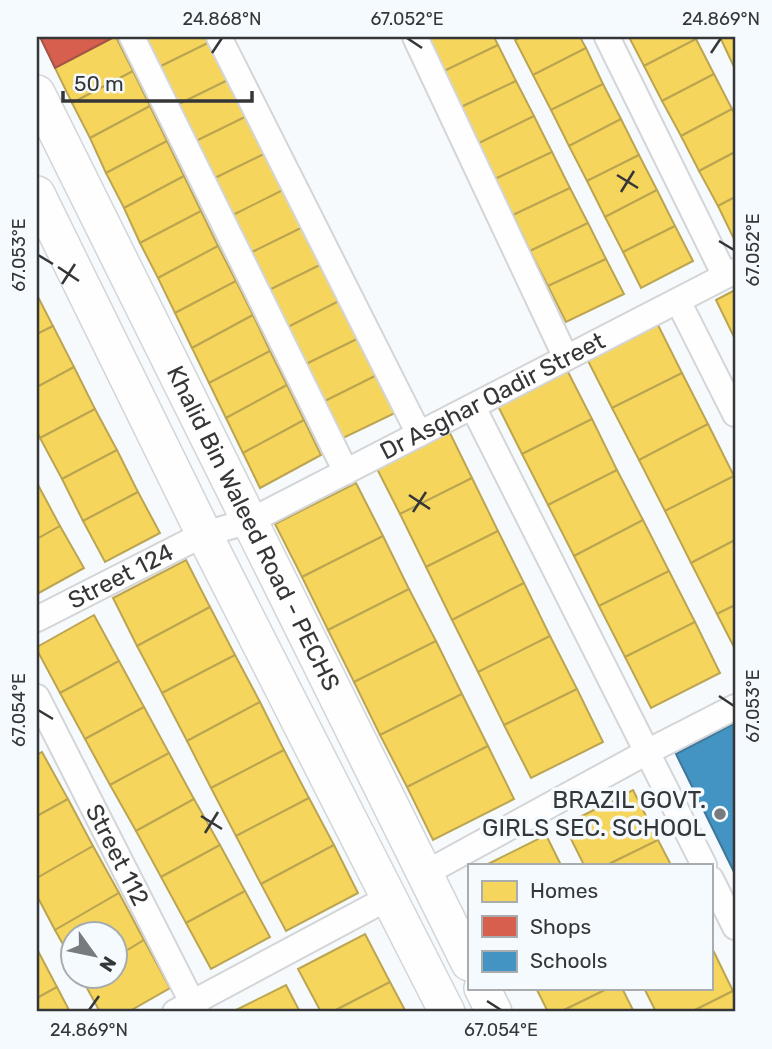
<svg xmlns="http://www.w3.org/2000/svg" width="772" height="1049" font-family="Rubik,sans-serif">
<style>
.homes{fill:#f6d55c;stroke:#bca551;stroke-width:2}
.shops{fill:#d6604d;stroke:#a55347;stroke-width:2}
.schools{fill:#4393c3;stroke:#3e7799;stroke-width:2}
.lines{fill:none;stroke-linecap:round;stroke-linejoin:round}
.street-casing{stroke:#d3d5d7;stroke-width:28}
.secondary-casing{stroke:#d3d5d7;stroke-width:38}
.street{stroke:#fefeff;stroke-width:24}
.secondary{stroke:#fefeff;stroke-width:35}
.ticks{fill:none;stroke:#343638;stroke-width:2.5}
.poi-dot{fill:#787b7d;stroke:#f5faff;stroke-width:2.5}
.labels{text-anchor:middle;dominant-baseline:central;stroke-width:7;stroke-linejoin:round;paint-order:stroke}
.street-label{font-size:24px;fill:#343638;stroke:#f5faff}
.poi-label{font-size:24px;fill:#343638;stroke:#f5faff;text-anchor:end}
.neatline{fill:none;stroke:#343638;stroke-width:2.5}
.ticks-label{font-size:18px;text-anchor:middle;fill:#343638}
</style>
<rect width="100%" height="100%" fill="#f7fafd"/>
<g class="homes">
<path d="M114,37H116L133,71L72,103L55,68Z"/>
<path d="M144,37H214L216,39L159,67Z"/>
<path d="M424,37H494L498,45L442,72Z"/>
<path d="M521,37H580L586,48L533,75L515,40Z"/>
<path d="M629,37H695L696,39L644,66Z"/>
<path d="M720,37H735V66L734,67Z"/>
<path d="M216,39L234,77L177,105L159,67Z"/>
<path d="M696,39L714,74L662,101L644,66Z"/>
<path d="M498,45L516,81L459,108L442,72Z"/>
<path d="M586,48L603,84L551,110L533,75Z"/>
<path d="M133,71L150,106L90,138L72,103Z"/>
<path d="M714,74L732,109L681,136L662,101Z"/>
<path d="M234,77L251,114L194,142L177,105Z"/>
<path d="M516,81L534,116L477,144L459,108Z"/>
<path d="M603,84L621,119L569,146L551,110Z"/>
<path d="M150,106L167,141L106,173L90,138Z"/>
<path d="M732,109L735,115V152L699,171L681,136Z"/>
<path d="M251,114L270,151L213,179L194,142Z"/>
<path d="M534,116L552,152L495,179L477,144Z"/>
<path d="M621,119L639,155L587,181L569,146Z"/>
<path d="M167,141L184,176L124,208L106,173Z"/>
<path d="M270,151L287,188L231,216L213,179Z"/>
<path d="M552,152L570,188L513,215L495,179Z"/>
<path d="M735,152V197L718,206L699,171Z"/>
<path d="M639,155L657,190L605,217L587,181Z"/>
<path d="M184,176L201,211L140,243L124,208Z"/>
<path d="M287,188L305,226L248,254L231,216Z"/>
<path d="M570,188L588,223L530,251L513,215Z"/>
<path d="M657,190L675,226L623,252L605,217Z"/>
<path d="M735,197V241L718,206Z"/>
<path d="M201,211L218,246L158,278L140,243Z"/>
<path d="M588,223L606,259L548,286L530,251Z"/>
<path d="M305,226L324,263L267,291L248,254Z"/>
<path d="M675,226L693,261L641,288L623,252Z"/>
<path d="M218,246L236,281L175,313L158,278Z"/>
<path d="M606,259L624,294L566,322L548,286Z"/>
<path d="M324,263L341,300L284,329L267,291Z"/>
<path d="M236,281L253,315L192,348L175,313Z"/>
<path d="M735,290V339L716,300Z"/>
<path d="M37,295L53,326L37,334Z"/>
<path d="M341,300L359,338L302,366L284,329Z"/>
<path d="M253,315L270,351L209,383L192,348Z"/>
<path d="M656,321L682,373L612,408L586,357Z"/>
<path d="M53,326L74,367L37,387V334Z"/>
<path d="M359,338L377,375L321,403L302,366Z"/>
<path d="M270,351L287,385L226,418L209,383Z"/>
<path d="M74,367L95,409L40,438L37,431V387Z"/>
<path d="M566,368L592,419L522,454L497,404Z"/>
<path d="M682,373L708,424L639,460L612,408Z"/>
<path d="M377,375L395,413L339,440L321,403Z"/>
<path d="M287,385L304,420L243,453L226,418Z"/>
<path d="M95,409L117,450L62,479L40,438Z"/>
<path d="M592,419L617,470L548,505L522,454Z"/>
<path d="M304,420L321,455L260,488L243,453Z"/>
<path d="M708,424L734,476L665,511L639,460Z"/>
<path d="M446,425L472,478L400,514L373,461Z"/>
<path d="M117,450L138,492L83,521L62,479Z"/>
<path d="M617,470L643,520L574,556L548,505Z"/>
<path d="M734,476L735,540L691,563L665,511Z"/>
<path d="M472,478L498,531L426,567L400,514Z"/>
<path d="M37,483L60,526L37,539Z"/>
<path d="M356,483L383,536L302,577L275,524Z"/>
<path d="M138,492L160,533L105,562L83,521Z"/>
<path d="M643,520L669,571L599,606L574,556Z"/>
<path d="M60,526L84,568L37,594V539Z"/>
<path d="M498,531L524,583L452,620L426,567Z"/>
<path d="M383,536L409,589L328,630L302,577Z"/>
<path d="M735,540V605L717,614L691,563Z"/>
<path d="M186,560L210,607L137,646L113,598Z"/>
<path d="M669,571L695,622L625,657L599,606Z"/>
<path d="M524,583L550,636L478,672L452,620Z"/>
<path d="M409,589L436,641L354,682L328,630Z"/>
<path d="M735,605V649L717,614Z"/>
<path d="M210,607L235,655L162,693L137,646Z"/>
<path d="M94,615L119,661L60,693L37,650V647Z"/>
<path d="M695,622L720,673L651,708L625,657Z"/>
<path d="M550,636L577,689L504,725L478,672Z"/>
<path d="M436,641L462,694L380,735L354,682Z"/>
<path d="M235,655L260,702L187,741L162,693Z"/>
<path d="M119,661L144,707L85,739L60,693Z"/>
<path d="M577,689L603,742L531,778L504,725Z"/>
<path d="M462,694L488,746L407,787L380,735Z"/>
<path d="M260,702L284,750L211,788L187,741Z"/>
<path d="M144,707L169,753L110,785L85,739Z"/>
<path d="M488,746L514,799L433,840L407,787Z"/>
<path d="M284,750L309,798L236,836L211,788Z"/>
<path d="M42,752L68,799L37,816V755Z"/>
<path d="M169,753L194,799L136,831L110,785Z"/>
<path d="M633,790L658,840L607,865H584L564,825Z"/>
<path d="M309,798L334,845L261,884L236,836Z"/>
<path d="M68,799L93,846L37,878V816Z"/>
<path d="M194,799L220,845L161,877L136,831Z"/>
<path d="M546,835L561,865H486Z"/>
<path d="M658,840L671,865H607Z"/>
<path d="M220,845L245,891L186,923L161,877Z"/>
<path d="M334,845L358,893L286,931L261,884Z"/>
<path d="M93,846L119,893L55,930L37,896V878Z"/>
<path d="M245,891L270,937L211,969L186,923Z"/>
<path d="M119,893L144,940L116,957V934H74V964L55,930Z"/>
<path d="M365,934L390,982L332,1012H321L298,969Z"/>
<path d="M144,940L170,988L128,1012H100L81,977L84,976H116V957Z"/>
<path d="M711,946L733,991L691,1012H656L644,988H711Z"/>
<path d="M37,949L57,987L37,998Z"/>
<path d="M390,982L406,1012H332Z"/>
<path d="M286,985L300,1012H232Z"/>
<path d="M57,987L70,1012H37V998Z"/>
<path d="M536,988H609L560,1012H548Z"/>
<path d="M609,988H622L634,1012H560Z"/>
<path d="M733,991L735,996V1012H691Z"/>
</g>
<path class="shops" d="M40,37H114L55,68Z"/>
<path class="schools" d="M735,723V874L676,754Z"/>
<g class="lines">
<g class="street-casing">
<g id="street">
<path d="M132,37L346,472"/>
<path d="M219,37L419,434"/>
<path d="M415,37L566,358"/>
<path d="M607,37L725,276"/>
<path d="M678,301L735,414"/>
<path d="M473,407L704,865"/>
<path id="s1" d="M37,619L204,534L250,521L735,271"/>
<path id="s2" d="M37,697L197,1012"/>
<path d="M424,874L647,752L735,707"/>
<path d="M711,879L735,927"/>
<path d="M175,1012L388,898"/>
</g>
</g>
<g class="secondary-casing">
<g id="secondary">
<path id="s3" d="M37,93L469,963"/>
<path d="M37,194L204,534L447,1012"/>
<path d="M482,988L494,1012"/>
</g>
</g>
<use href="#street" class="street"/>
<use href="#secondary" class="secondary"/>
</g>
<path class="ticks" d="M407,38L422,48M212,53L222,38M711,53L721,38M617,175L638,188M621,192L634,171M719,241L734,250M38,255L53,264M58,267L79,281M62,284L75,264M409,495L430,509M413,512L426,492M719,696L734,706M38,710L53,719M201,816L222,829M205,833L218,812M487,1001L501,1010M89,1010L99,996"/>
<circle class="poi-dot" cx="720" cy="814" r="7"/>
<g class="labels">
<g class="street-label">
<text stroke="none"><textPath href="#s1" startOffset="508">Dr Asghar Qadir Street</textPath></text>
<text stroke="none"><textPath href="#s3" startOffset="486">Khalid Bin Waleed Road - PECHS</textPath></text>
<text stroke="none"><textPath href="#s1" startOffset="94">Street 124</textPath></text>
<text stroke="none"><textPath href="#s2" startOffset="177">Street 112</textPath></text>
</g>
<g class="poi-label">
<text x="706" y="800">BRAZIL GOVT.<tspan x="706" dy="28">GIRLS SEC. SCHOOL</tspan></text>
</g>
</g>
<rect width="772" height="1049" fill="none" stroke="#f5faff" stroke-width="77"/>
<rect x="468" y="864" width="245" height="126" fill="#f5faff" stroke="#a8acaf" stroke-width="2"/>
<rect x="482" y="881" width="35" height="21" fill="#f6d55c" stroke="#a8acaf" stroke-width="2"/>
<text x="530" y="898" font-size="21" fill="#343638">Homes</text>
<rect x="482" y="916" width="35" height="21" fill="#d6604d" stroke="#a8acaf" stroke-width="2"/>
<text x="530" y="934" font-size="21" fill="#343638">Shops</text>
<rect x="482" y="951" width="35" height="21" fill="#4393c3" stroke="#a8acaf" stroke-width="2"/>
<text x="530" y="968" font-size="21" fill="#343638">Schools</text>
<g transform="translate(94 955) rotate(123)"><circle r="33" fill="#f5faff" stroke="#a8acaf" stroke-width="2"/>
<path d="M0-5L12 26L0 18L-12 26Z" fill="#787b7d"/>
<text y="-10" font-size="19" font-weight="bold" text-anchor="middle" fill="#343638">N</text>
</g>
<path d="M63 91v10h189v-10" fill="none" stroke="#343638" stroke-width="3.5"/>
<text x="74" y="91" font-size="21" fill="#343638" stroke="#f5faff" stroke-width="5" paint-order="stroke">50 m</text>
<rect x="38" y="38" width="696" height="972" class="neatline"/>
<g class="ticks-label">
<text x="222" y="25">24.868°N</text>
<text x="407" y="25">67.052°E</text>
<text x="721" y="25">24.869°N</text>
<text transform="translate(753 250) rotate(-90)" y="6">67.052°E</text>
<text transform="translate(19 255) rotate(-90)" y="6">67.053°E</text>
<text transform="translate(753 706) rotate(-90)" y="6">67.053°E</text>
<text transform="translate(19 710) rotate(-90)" y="6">67.054°E</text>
<text x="89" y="1036">24.869°N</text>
<text x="501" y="1036">67.054°E</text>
</g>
</svg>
